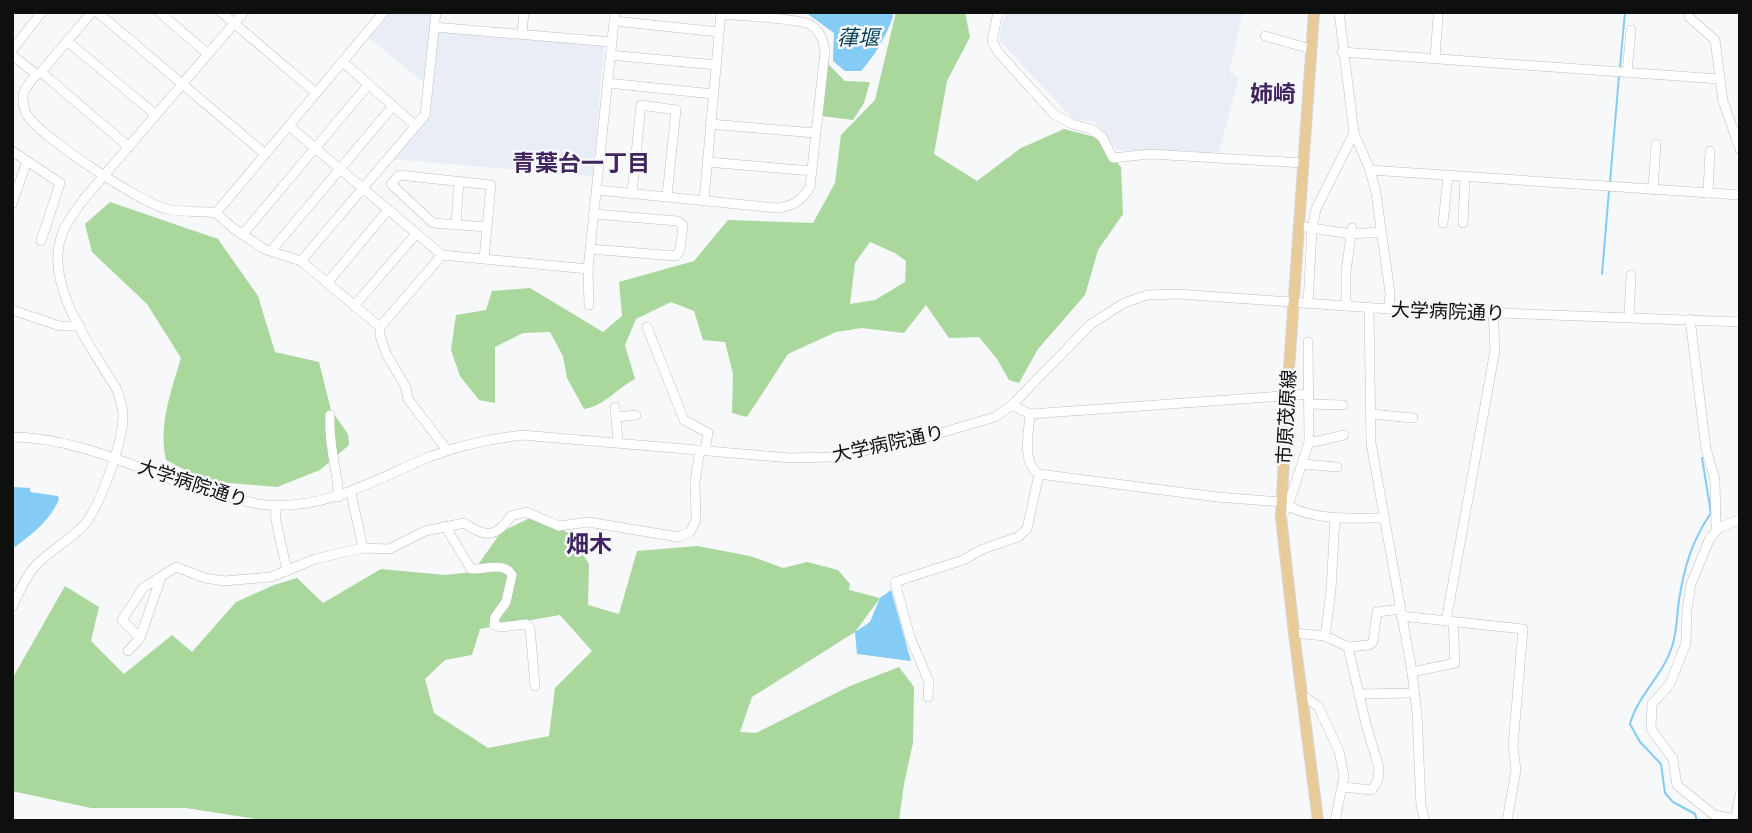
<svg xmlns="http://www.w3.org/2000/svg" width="1752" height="833" font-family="'Asap Condensed','Noto Sans JP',sans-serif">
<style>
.built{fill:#e8edf6}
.green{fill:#abd79f}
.forest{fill:#a9d79c;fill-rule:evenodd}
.water{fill:#84cbf5}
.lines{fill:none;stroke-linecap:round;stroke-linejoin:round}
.stream{stroke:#84cbf5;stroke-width:2}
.minor-casing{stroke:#bebfc1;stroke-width:10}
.major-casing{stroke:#d4d4d4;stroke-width:12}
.minor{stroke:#fff;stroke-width:9}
.major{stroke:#e8cb98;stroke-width:10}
.labels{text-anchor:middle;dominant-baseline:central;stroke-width:5;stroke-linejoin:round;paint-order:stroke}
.street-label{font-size:19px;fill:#0e0f0f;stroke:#f6f8fa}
.water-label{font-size:21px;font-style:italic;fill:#003e59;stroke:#f6f8fa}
.quarter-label{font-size:23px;font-weight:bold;fill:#40255e;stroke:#f6f8fa}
</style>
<rect width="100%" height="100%" fill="#f6f8fa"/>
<g class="built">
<path d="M391,12H432L426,84L369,38Z"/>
<path d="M1005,12H1243L1229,72L1239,77L1219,152L1117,150L1095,122L1073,119L999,40Z"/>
<path d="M438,31L604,45L593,176L393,159L430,116Z"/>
</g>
<path class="green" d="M828,64L845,81L870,82L864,103L853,120L821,116Z"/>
<g class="forest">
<path d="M896,12H965L970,37L947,81L934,154L977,181L1021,148L1064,129L1095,137L1121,167L1123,214L1098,250L1085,295L1038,349L1019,383L1009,380L997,359L979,337L949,338L926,305L904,333L862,328L836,332L788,354L747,417L732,413L733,374L725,342L703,340L694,311L671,302L636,319L625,345L635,379C616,389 604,406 584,409L567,378L563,356L550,332L523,333L495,347V403L479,400L460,376L451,350L456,315L486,310L492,291L530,288L603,332L622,316L619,282L694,261L728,220L813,223L835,183L841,135L875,100ZM870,242L895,253L906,261L905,282L875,300L850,304L855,263Z"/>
<path d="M110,202L218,239L258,296L275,352L319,362L331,410L348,434L349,445L320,470L277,487L206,481L166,460C158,425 171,392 181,358L147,304L92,252L85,224Z"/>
<path d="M536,515L570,534L589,564L588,605L619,614L637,551L697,546L750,556L783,568L807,562L838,570L850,584L849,590L880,598L855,632L752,697L740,732L756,733L850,686L899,667L914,687L913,743L904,784L899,821H269L186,808H91L12,791V679L65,586L99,607L91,641L124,674L172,635L192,652L236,602L274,585L297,578L323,603L381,569L445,575L473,572L501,532ZM560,615L592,651L555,688L549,736L488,748L434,713L425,679L445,660L472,655L480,629Z"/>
</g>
<g class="water">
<path d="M805,12H892L893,17C885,38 876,54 861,71H845L833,61L834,33Z"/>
<path d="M12,487L30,488V492L58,496L59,499C51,520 32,534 15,547L12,546Z"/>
<path d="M891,590L911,661L857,654L855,632L870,622L880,598Z"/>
</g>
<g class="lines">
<g class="stream">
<path d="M1620,67L1625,12"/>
<path d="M1610,182L1619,76"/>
<path d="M1602,274L1609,191"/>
<path d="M1697,821L1695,814L1673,802L1665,793L1661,764L1640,742L1630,724C1638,694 1665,674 1673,643C1677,629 1677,614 1679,600C1684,568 1692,540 1711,513L1702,458"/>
</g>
<g class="minor-casing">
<g id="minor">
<path d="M92,12L41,72C33,76 27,86 23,94C23,101 23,109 27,115C42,138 141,203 167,209C183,213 200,210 216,213L233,228L264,249L301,261L380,327V336L387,355L406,388L408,399L447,450"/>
<path d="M97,12L265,154"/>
<path d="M159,12L208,54"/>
<path d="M221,12L316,93"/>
<path d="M998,12L992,41L998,52L1054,114L1072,124L1091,129L1102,137L1113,158L1150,154L1303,163"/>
<path d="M1339,12L1354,133L1370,170L1376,193L1390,293L1389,309"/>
<path d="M1689,17L1715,40L1723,101L1740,149"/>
<path d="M614,21L719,32"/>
<path d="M434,27L612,42"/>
<path d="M522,34L524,12"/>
<path d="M1265,36L1311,49"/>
<path d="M67,41L156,115"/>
<path d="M12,50L42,12"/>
<path d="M1342,52L1720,79"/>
<path d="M12,55L36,74"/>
<path d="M610,55L716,65"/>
<path d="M1435,58L1438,16"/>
<path d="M343,62L416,126"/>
<path d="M41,72L129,147"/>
<path d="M1627,72L1631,30"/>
<path d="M608,83L713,94"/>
<path d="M710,124L815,133"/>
<path d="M289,126L442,255L588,269"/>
<path d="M12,151L60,183L41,241"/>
<path d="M707,162L812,171"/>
<path d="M1370,170L1740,195"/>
<path d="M597,190L777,208C794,206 801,201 810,187L825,51C823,40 820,30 809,24C796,18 738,16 721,14"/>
<path d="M1653,190L1656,144"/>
<path d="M632,193L641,105L676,110L667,196"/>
<path d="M1708,193L1710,151"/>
<path d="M704,200L721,12"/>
<path d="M12,204L27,161"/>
<path d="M216,213L384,12"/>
<path d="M1443,223L1448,176"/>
<path d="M1463,223L1465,177"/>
<path d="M456,225L459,181"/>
<path d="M1299,226L1351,234L1381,232"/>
<path d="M242,235L369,84"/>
<path d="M590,249L676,256L680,250L683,225L677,221L594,214"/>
<path d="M271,251L393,106"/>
<path d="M484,259L491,185L399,175L391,184L433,223L487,227"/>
<path d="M301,261L425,115L436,12"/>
<path d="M327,283L388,210"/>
<path d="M1308,304L1312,229L1316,209L1354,133"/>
<path d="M589,305L588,269L615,12"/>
<path d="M354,306L416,234"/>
<path d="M1346,306V271L1352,228"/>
<path d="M1369,308L1371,443L1412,672L1417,713L1421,806L1425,821"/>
<path d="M12,310L60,326H80"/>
<path d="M1629,317L1631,275"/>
<path d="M1690,319L1706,449L1715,480L1716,526L1719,528"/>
<path d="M380,327L442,255"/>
<path d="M647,327L684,420L708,433L705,450"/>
<path d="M1309,404L1343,405"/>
<path d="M1012,405L1030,414L1309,394"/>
<path d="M615,407L618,442"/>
<path d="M1030,414C1029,432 1021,463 1039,474L1217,497L1282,502"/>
<path d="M1371,414L1413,418"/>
<path d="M330,415C328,443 337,469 339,497"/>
<path d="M616,417L636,415"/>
<path d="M12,437C93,438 160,483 237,499C247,501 258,505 268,505C329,509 376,479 429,457C460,445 490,439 522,435L791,458L831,457L913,441L995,417L1012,405L1091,324L1124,303L1147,295L1178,294L1389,309L1740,322"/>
<path d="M1309,442C1321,442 1332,437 1344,435"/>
<path d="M1303,464L1337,467"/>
<path d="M351,493L363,548"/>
<path d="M275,505L276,521L287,571"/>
<path d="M1288,506C1318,521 1351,518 1384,518"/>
<path d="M1281,517L1288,506L1309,442L1308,342"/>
<path d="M445,526L471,569C485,570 504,561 512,575L506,602L495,617L494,625L501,627L526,624L530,628L535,686"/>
<path d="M12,607C19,593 25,577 36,565C50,551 68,541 82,527C100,509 123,441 123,416C123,406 120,399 117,390C92,348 45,287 61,237C65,223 75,212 83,200L244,12"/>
<path d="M1401,616L1523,629L1513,746L1516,770L1507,821"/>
<path d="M1446,621L1495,350L1493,312"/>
<path d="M1294,633L1325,636L1348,647L1366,724L1379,768L1378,780L1372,790L1343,787"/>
<path d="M1325,636L1331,590L1335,518"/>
<path d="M140,638L122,620L143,588L176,567L205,578L224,581L271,577L315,559L363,548L389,549L425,531L464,523C486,538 496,538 511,516L526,512L559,526L588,522L678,537L690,532L696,520L695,481L700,450"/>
<path d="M1348,647L1369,645L1373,642L1377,612L1400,609"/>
<path d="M128,651L140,638L161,577"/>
<path d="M1412,672L1455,663L1453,622"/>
<path d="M1359,694L1414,693"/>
<path d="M1301,695L1318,706L1339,751L1344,776L1335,821"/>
<path d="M928,697L929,682L910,637L895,582L963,560L983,549L1018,537L1027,529L1039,474"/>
<path d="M1736,819L1714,815L1677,785L1673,759L1651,729L1652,704L1670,684L1686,643L1687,609L1691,584L1710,538L1719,528L1740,519"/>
<path d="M1735,821L1740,794"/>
</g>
</g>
<g class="major-casing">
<path id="major" d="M1314,12L1287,397L1281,517L1294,633L1318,821"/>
</g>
<use href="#minor" class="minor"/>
<use href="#major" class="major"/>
</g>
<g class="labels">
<g class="street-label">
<text transform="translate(1448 311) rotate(2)">大学病院通り</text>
<text transform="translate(1286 417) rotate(-87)">市原茂原線</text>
<text transform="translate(888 443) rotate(-12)">大学病院通り</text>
<text transform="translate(193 483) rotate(18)">大学病院通り</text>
</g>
<g class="water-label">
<text x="858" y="37">葎堰</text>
</g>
<g class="quarter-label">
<text x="1273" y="94">姉崎</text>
<text x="581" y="163">青葉台一丁目</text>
<text x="589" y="544">畑木</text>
</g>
</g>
<rect width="1752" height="833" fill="none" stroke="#0e0f0f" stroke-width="28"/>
</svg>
